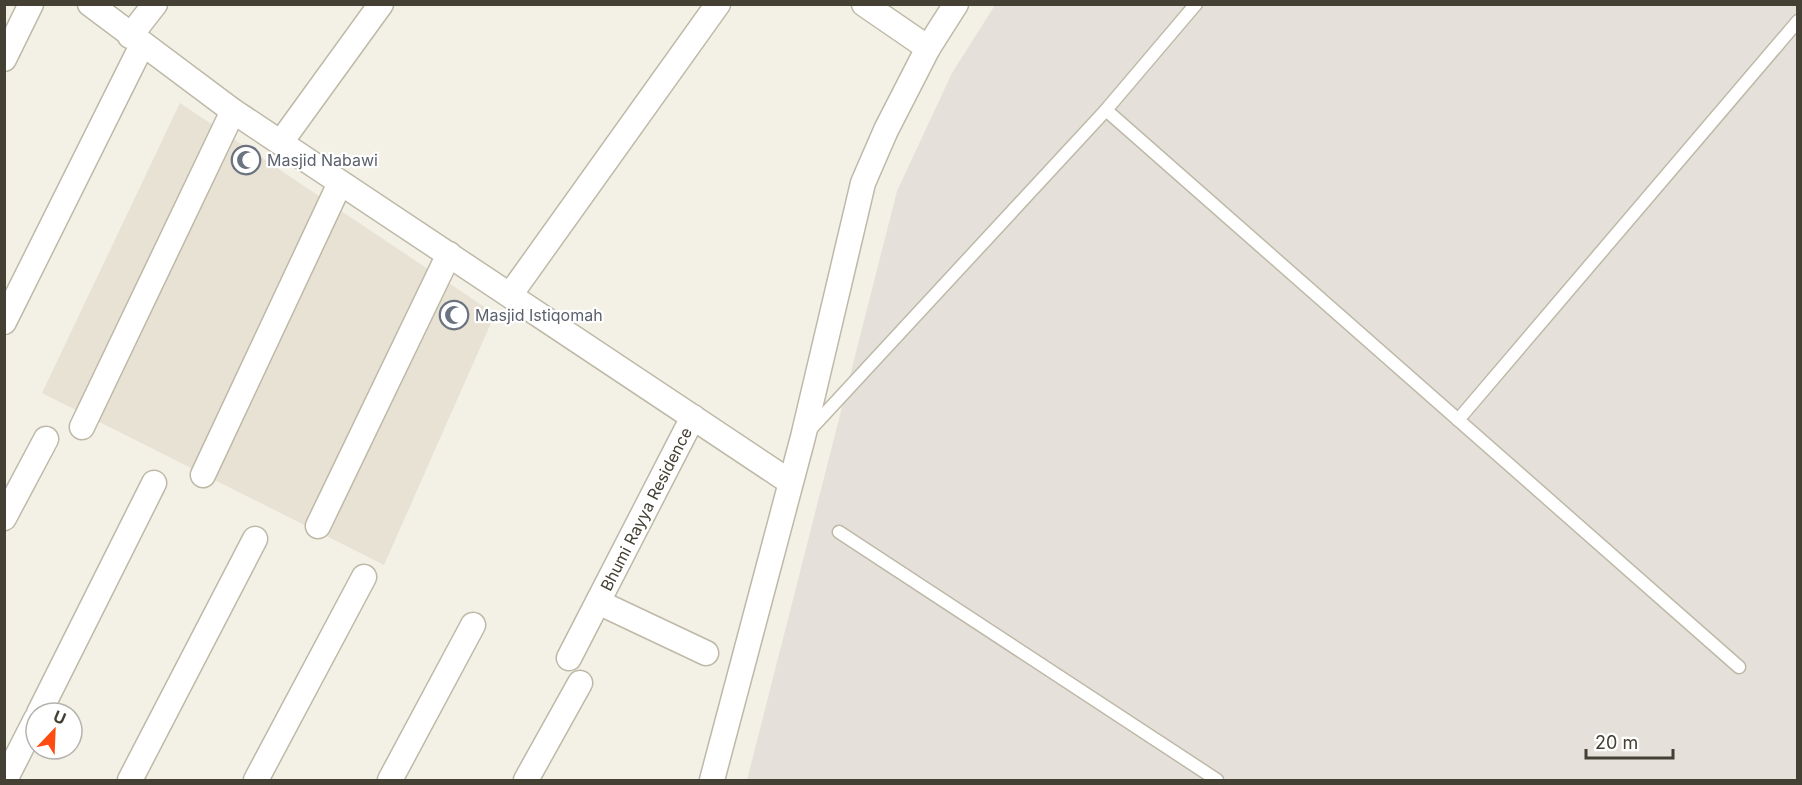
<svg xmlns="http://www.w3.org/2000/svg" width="1802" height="785" font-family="Inter,sans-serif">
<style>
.residential{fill:#e7e2d3}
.industrial{fill:#e5e1da}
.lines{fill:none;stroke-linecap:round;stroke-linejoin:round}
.lane-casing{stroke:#beb9a7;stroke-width:15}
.street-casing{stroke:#beb9a7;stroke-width:27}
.lane{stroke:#fff;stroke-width:12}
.street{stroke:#fff;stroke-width:24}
.labels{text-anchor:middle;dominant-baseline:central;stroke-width:4.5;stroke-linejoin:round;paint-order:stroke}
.worship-label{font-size:16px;fill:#5b616d;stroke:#fff;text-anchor:start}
.street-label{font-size:16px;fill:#454034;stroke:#fff}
</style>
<rect width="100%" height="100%" fill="#f3f0e5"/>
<path class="residential" d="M180,103L495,314L384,565L42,393Z"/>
<path class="industrial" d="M995,5H1797V780H747L897,191L952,73Z"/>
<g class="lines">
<g class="lane-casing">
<g id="lane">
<path d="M1106,110L1739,667"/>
<path d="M1458,420L1798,21"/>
<path d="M808,432L1106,110L1196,4"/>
<path d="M839,532L1217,780"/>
</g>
</g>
<g class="street-casing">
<g id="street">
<path d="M90,4L233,111L790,482"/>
<path d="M864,4L928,48"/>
<path d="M130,36L155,4"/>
<path d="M4,59L31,4"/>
<path d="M281,142L381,4"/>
<path d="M510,295L718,4"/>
<path d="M4,322L142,45"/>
<path d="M82,427L233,111"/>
<path d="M203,475L340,183"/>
<path d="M4,518L46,439"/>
<path d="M318,526L449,254"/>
<path d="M598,602L706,653"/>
<path d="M569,658L693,417"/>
<path d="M39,713L154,483"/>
<path d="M5,780L36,719"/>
<path d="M130,780L255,539"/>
<path d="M256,780L364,577"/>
<path d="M390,780L473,625"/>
<path d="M526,780L580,683"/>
<path d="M712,780L803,437L863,183L886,130L928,48L956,4"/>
</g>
</g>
<use href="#lane" class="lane"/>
<use href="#street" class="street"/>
</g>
<defs>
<g id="mosque-ring" transform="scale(1.5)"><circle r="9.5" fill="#fff" stroke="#6b7280" stroke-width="1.5"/><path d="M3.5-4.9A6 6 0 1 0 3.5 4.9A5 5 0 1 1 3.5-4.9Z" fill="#6b7280"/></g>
</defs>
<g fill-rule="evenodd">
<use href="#mosque-ring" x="246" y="160"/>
<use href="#mosque-ring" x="454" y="315"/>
</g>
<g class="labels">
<g class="worship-label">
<text x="267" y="160">Masjid Nabawi</text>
<text x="475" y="315">Masjid Istiqomah</text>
</g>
<g class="street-label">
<text transform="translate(646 509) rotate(-63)">Bhumi Rayya Residence</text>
</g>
</g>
<rect width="1802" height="785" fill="none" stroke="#454034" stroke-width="12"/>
<g transform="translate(54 731) rotate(23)"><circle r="28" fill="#ffffff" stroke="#b5b3ae" stroke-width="1.5"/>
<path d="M0-4.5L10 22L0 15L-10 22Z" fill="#fd4c12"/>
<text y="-9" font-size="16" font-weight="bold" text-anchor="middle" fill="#454034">U</text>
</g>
<path d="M1586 749v9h87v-9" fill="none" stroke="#454034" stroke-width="3"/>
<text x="1595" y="749" font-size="18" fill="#454034" stroke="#ffffff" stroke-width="4.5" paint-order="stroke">20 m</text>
</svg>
